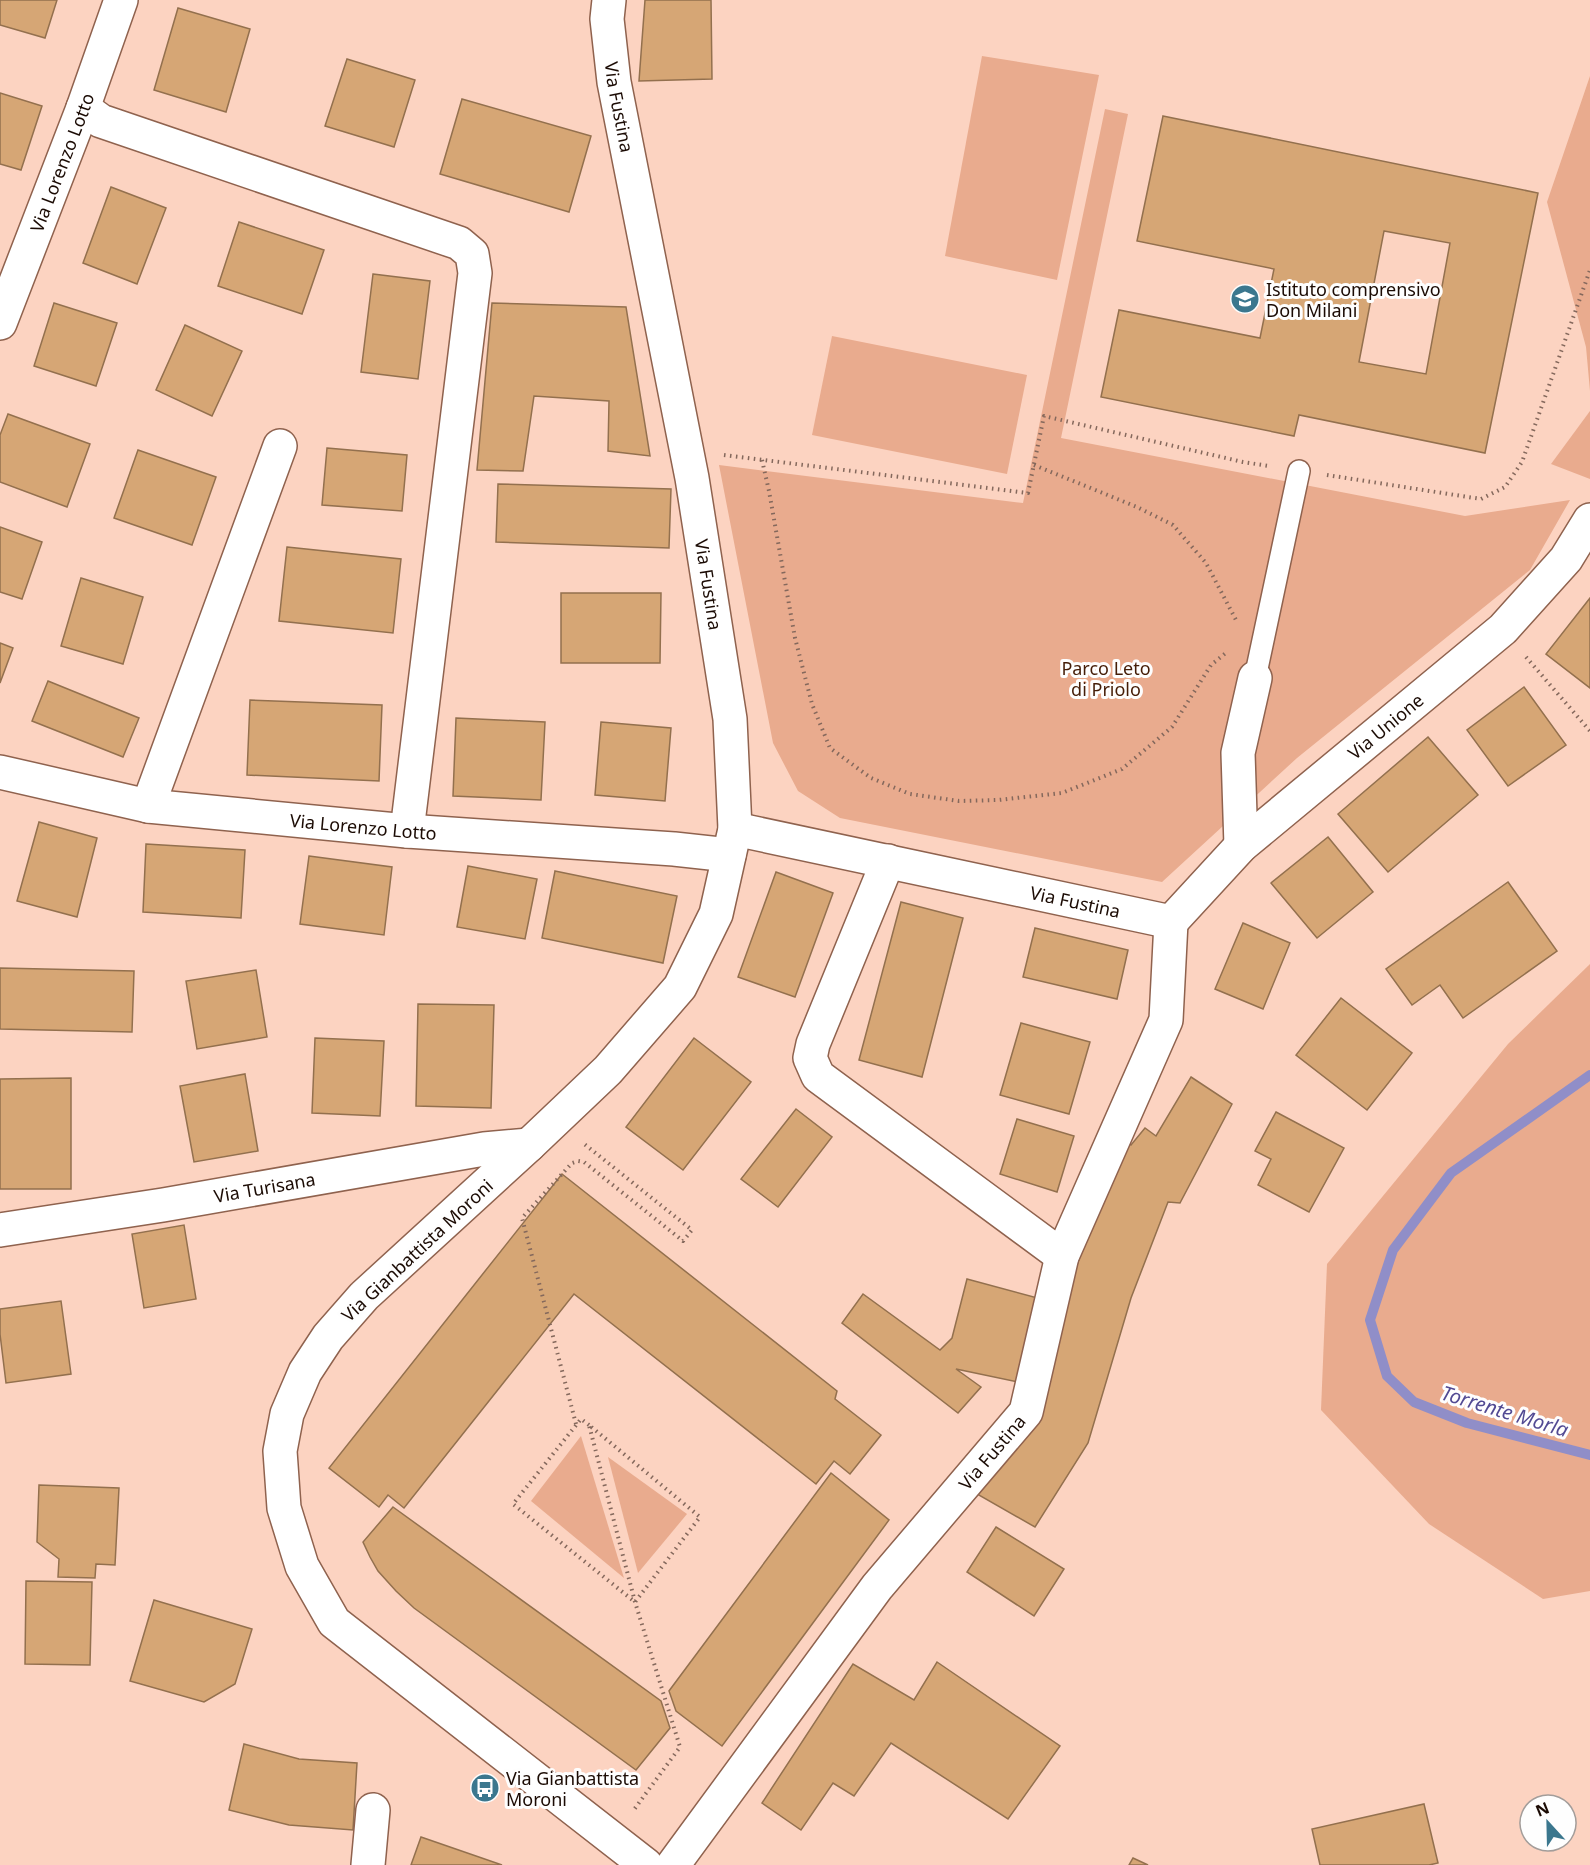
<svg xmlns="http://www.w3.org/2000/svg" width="1590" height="1865" font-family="'Noto Sans',sans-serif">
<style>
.green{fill:#e9ab8e}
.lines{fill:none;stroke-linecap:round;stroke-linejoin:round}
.stream{stroke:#908ec8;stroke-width:10}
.building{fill:#d6a675;stroke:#93704e;stroke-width:1.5;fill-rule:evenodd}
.service-casing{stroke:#8f624e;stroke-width:24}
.minor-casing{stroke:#8f624e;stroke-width:36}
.path{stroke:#84685c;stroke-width:4;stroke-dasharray:1.5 4.5;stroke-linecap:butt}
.service{stroke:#fff;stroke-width:21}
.minor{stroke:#fff;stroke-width:33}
.labels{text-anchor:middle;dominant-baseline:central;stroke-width:6;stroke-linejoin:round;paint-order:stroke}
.street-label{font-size:18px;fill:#1b0b04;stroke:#fefefe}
.poi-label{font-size:18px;fill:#1b0b04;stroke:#fefefe;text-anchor:start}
.park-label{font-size:18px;fill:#451d07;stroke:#fefefe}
.water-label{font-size:20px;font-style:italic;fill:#524a93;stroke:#fefefe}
</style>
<rect width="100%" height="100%" fill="#fcd3c1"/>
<g class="green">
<path d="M982,56L1099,75L1057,280L945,256Z"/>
<path d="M1590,76V391L1586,347L1547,202Z"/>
<path d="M1105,109L1128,114L1061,438L1465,516L1570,500L1530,570L1297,758L1162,882L840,818L798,791L773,743L719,465L1023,503Z"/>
<path d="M832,336L1027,375L1007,474L812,435Z"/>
<path d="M1590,411V479L1551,464Z"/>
<path d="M1590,964V1591L1543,1599L1429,1524L1321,1410L1327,1264L1508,1044Z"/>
<path d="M581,1436L624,1578L531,1501Z"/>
<path d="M608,1457L687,1514L638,1573Z"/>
</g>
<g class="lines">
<path class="stream" d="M1590,1075L1451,1173L1393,1250L1370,1320L1387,1376L1414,1402L1467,1423L1590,1455"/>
</g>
<g class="building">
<path d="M0,0H57L45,38L0,25Z"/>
<path d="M645,0H711L712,79L639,81Z"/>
<path d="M178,8L250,29L226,112L154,90Z"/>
<path d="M347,59L415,80L394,147L325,126Z"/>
<path d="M0,93L42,106L21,170L0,164Z"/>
<path d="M462,99L591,136L569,212L440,174Z"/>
<path d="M1163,116L1538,193L1485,453L1299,415L1294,436L1101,397L1119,310L1260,338L1274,269L1137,241ZM1384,231L1450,243L1426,374L1359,362Z"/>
<path d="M111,187L166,208L137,284L83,263Z"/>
<path d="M239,222L324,250L302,314L218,286Z"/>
<path d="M373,274L430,281L418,379L361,372Z"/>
<path d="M54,303L117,323L96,386L34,366Z"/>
<path d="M492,303L626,307L650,456L608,451L609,401L534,396L523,471L477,470Z"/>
<path d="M185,325L242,351L212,416L156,390Z"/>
<path d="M8,414L90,444L67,507L0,482V435Z"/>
<path d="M327,448L407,455L402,511L322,505Z"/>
<path d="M138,450L216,477L192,545L114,518Z"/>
<path d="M498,484L671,489L669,548L496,542Z"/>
<path d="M0,527L42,542L22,599L0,592Z"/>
<path d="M287,547L401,559L393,633L279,621Z"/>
<path d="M81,578L143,597L123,664L61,646Z"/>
<path d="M561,593H661L660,663H561Z"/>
<path d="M1590,598V688L1546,654Z"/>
<path d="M0,643L13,648L0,683Z"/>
<path d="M48,681L139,718L123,757L32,721Z"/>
<path d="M1524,687L1566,745L1508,786L1467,730Z"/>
<path d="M250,700L382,705L379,781L247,775Z"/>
<path d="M456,718L545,722L541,800L453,796Z"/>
<path d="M601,722L671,728L665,801L595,795Z"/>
<path d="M1428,737L1478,795L1388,872L1338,814Z"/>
<path d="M39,822L97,838L77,917L17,901Z"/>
<path d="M1328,837L1373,892L1317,938L1271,883Z"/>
<path d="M146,844L245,850L241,918L143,912Z"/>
<path d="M309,856L392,867L384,935L300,924Z"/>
<path d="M468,866L537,879L525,939L457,927Z"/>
<path d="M555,871L677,896L663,963L542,938Z"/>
<path d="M776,872L833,893L795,997L738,977Z"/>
<path d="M1508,882L1557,951L1463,1018L1440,985L1412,1005L1386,969Z"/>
<path d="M901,902L963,918L922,1077L859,1060Z"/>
<path d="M1243,923L1290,943L1263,1009L1215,989Z"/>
<path d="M1035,928L1128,950L1117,999L1023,977Z"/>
<path d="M0,968L134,971L132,1032L0,1029Z"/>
<path d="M256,970L267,1037L197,1049L186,981Z"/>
<path d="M1341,998L1412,1053L1367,1110L1296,1055Z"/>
<path d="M418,1004L494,1005L491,1108L416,1106Z"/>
<path d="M1021,1023L1090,1042L1069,1114L1000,1095Z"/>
<path d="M315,1038L384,1041L380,1116L312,1113Z"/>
<path d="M694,1038L751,1082L683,1170L626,1127Z"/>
<path d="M245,1074L258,1151L194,1162L180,1086Z"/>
<path d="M1191,1077L1232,1104L1180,1203L1168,1202L1131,1298L1088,1443L1035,1527L977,1494L1123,1139L1131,1145L1145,1128L1156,1136Z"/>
<path d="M71,1078V1189H0V1079Z"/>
<path d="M796,1109L832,1137L778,1207L741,1179Z"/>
<path d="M1276,1112L1344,1148L1309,1212L1258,1185L1271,1159L1255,1151Z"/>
<path d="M1017,1119L1074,1136L1057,1192L1000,1174Z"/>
<path d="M562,1174L837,1391L835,1399L881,1435L850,1474L834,1461L816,1484L574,1294L404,1508L388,1495L379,1507L329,1468Z"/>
<path d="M184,1225L196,1299L144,1308L132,1234Z"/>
<path d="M967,1279L1045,1300L1027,1384L956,1369L981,1387L958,1413L842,1323L863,1294L940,1350L952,1338Z"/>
<path d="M61,1301L71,1374L6,1383L0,1334V1309Z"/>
<path d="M831,1473L889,1520L722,1746L676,1711L669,1691Z"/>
<path d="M39,1485L119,1488L115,1565L96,1564L95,1578L58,1577L59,1559L37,1542Z"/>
<path d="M393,1507L661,1701L670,1728L636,1770L414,1608L396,1591L378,1571L370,1557L363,1542Z"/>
<path d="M996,1527L1064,1569L1034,1616L967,1572Z"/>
<path d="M26,1581L92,1582L90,1665L25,1664Z"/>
<path d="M154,1600L252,1629L235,1684L204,1702L130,1681Z"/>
<path d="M937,1662L1060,1746L1008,1819L891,1743L854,1796L833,1783L801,1830L762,1803L853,1664L914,1700Z"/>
<path d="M244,1744L299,1759L357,1763L353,1830L289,1825L229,1810Z"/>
<path d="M1424,1804L1438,1863L1429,1865H1320L1312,1829Z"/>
<path d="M421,1837L502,1865H411Z"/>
<path d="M1133,1858L1148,1865H1129Z"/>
</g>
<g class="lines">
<g class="service-casing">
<path id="service" d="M1255,678L1299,471"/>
</g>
<g class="minor-casing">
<g id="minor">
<path id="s1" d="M609,0L607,19L614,82L692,478L730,719L735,829L716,914L680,987L608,1070L529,1145L364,1296L328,1337L305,1372L287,1414L280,1451L284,1508L302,1566L334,1622L646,1865"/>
<path d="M83,108L101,121L459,243L472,254L475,273L407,831"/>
<path id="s2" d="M0,323L83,108L121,0"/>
<path id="s3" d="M0,772L148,806L407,831L674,849L729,855"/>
<path d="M148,806L280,446"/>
<path id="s4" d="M735,829L1171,922"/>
<path d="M1241,846L1238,753L1255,678"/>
<path d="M888,861L813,1044L810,1058L818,1076L1062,1256"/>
<path id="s5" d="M1171,922L1241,846L1503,629L1566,559L1590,520"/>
<path id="s6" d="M0,1230L163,1205L484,1149L529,1145"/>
<path d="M368,1865L373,1810"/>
<path id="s7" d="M673,1865L877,1587L1026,1412L1062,1256L1166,1020L1171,922"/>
</g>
</g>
<g class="path">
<path d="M724,455L1028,493L1044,416L1243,462L1269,466"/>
<path d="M762,460L769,491L795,638L812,704L830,748L871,778L910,794L959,801L998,800L1062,793L1122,769L1172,727L1211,665L1227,652"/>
<path d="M1034,465L1137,507L1173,525L1206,563L1236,620"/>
<path d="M1327,475L1481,499L1505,487L1522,462L1590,270"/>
<path d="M1526,657L1590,731"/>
<path d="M576,1424L522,1218L572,1163L578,1161L584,1162L683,1241L692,1230L583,1143"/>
<path d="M589,1425L581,1419L513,1504L635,1602L700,1517L589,1425L635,1602L680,1747L633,1811"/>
</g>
<use href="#service" class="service"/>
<use href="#minor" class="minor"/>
</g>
<defs>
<g id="school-disc" transform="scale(1.5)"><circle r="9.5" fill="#3b778e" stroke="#fefefe"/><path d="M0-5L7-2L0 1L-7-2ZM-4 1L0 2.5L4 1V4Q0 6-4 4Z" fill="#fff"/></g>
<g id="bus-disc" transform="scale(1.5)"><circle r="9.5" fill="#3b778e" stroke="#fefefe"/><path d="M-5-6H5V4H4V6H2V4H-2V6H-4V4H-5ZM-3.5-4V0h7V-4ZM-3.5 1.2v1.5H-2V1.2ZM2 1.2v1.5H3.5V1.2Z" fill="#fff"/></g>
</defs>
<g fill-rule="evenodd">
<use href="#school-disc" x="1245" y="299"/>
<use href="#bus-disc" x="485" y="1788"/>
</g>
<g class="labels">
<g class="street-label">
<text stroke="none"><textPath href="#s1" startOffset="108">Via Fustina</textPath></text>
<text stroke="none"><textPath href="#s2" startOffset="172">Via Lorenzo Lotto</textPath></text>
<text stroke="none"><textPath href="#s1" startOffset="594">Via Fustina</textPath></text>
<text stroke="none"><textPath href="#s5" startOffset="291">Via Unione</textPath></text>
<text stroke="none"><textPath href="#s3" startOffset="368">Via Lorenzo Lotto</textPath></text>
<text stroke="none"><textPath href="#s4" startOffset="348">Via Fustina</textPath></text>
<text stroke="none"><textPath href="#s6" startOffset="268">Via Turisana</textPath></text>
<text transform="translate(417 1250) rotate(-43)">Via Gianbattista Moroni</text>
<text stroke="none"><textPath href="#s7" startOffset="522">Via Fustina</textPath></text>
</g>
<g class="poi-label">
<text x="1266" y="289">Istituto comprensivo<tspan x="1266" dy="21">Don Milani</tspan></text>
<text x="506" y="1778">Via Gianbattista<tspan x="506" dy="21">Moroni</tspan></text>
</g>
<g class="park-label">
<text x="1106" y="668">Parco Leto<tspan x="1106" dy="21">di Priolo</tspan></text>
</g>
<g class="water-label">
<text transform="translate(1505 1411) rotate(17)">Torrente Morla</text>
</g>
</g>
<g transform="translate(1548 1823) rotate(338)"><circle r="28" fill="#fefefe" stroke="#a39d9a" stroke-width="1.5"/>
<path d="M0-4.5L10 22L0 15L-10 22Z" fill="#3b778e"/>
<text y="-9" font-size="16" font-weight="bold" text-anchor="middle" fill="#1b0b04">N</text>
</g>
</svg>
